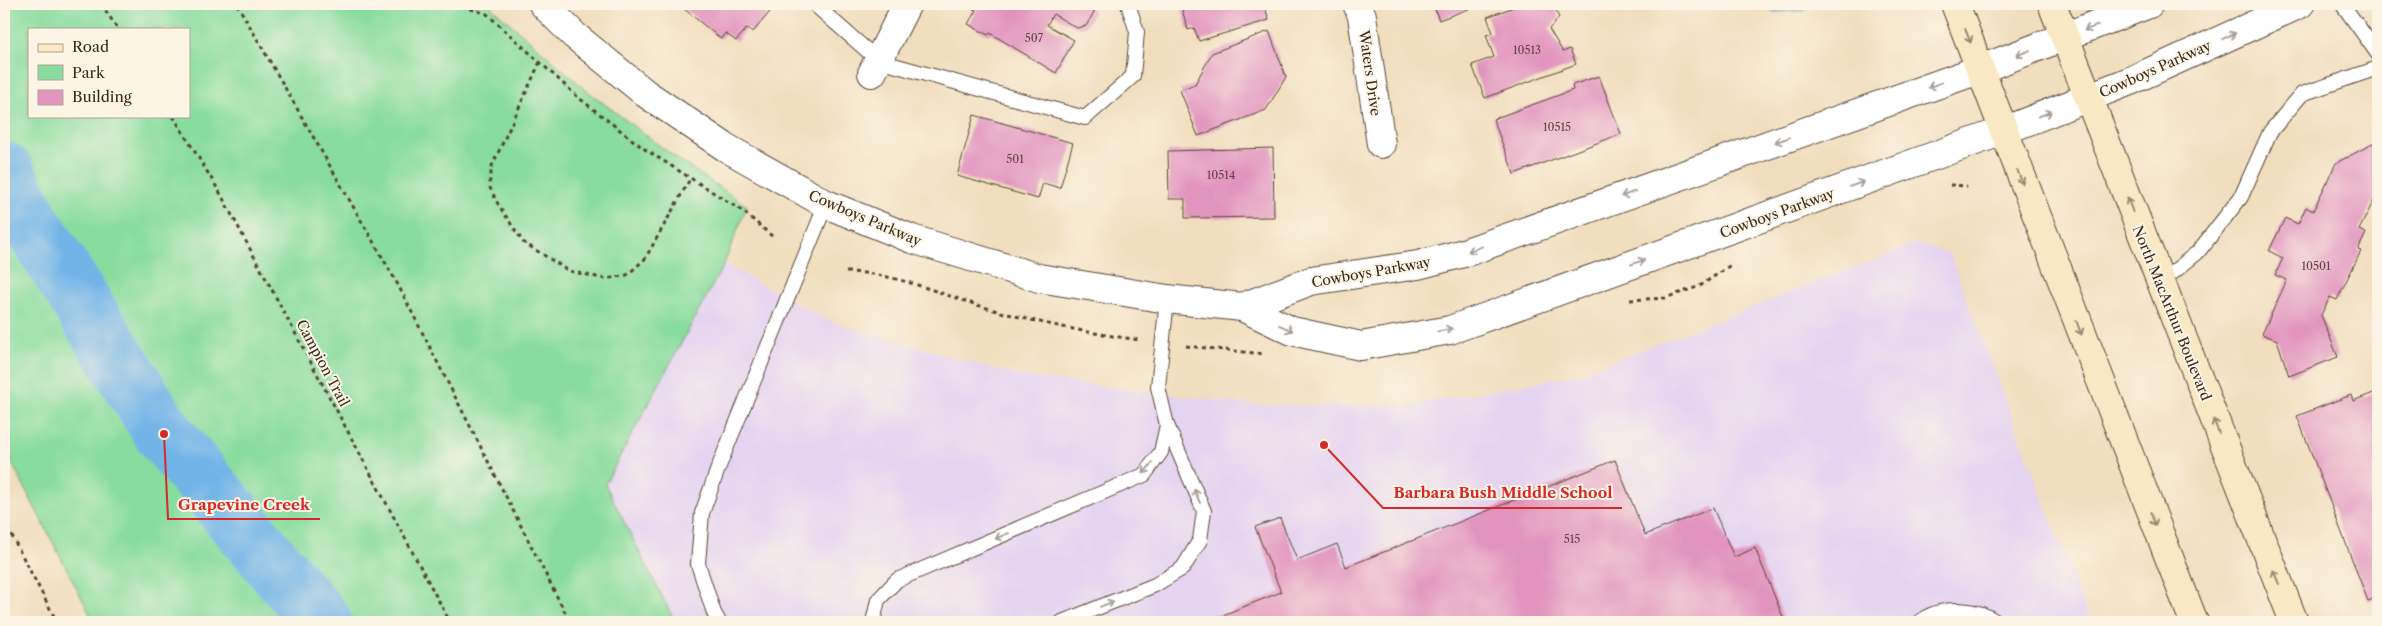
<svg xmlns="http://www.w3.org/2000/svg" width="2382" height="626" font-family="'Libre Caslon Text',serif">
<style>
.built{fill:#e4d3f1}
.green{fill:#88dc9e;stroke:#62835e;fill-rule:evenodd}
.water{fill:#71b4e7;stroke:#566f82}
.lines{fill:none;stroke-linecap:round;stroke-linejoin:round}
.river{stroke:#71b4e7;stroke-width:60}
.building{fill:#e194be}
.service-casing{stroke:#564536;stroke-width:16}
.minor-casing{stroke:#564536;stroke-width:30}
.tertiary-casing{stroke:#564536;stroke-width:30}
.secondary-casing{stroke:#564536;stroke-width:30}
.path{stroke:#564536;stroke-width:3;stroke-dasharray:4 4;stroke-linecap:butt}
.service{stroke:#fff;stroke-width:14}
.minor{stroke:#fff;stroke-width:28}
.tertiary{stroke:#fff;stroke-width:28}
.secondary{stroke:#f8e8c3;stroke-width:28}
.oneway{stroke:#a79f9a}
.oneway2{stroke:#9a8970}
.labels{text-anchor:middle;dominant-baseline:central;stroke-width:4;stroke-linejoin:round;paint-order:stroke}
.number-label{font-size:11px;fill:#644446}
.street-label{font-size:14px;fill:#3b2a1e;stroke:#fcf5e5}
.leader{fill:none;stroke:#d62828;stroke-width:2}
.callout-dot{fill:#d62828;stroke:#fcf5e5;stroke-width:2}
.callout-label{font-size:15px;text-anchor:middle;font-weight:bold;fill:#d62828;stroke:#fcf5e5;stroke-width:4;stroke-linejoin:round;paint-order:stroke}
</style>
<rect width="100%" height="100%" fill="#fcf5e5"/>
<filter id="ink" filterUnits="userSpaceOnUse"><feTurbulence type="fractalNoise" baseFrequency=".02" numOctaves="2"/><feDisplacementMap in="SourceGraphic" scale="10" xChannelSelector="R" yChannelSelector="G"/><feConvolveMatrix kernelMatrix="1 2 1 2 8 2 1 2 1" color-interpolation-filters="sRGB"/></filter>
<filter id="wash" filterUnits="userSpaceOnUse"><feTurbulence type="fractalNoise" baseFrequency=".0096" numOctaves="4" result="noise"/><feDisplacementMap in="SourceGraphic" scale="20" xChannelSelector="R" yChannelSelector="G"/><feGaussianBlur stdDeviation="1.12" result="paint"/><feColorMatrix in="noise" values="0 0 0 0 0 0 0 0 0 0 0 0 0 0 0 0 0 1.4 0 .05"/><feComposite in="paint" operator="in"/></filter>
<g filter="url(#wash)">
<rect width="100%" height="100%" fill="#f0debe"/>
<path class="built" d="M1918,243L1950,254L2090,622H675L605,484L724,264L833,323L1018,376L1253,405L1408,406L1579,374Z"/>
<path class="green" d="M4,4H488L586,90L676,158L747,206L724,264L605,484L675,622H94L4,448ZM29,29H189V116H29Z"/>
<path class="water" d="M1762,4H1804L1805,11L1774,12Z"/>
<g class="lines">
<path class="river" d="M4,172L30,221L164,434L322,622"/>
</g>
<g id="blocks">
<g class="building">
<path d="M678,4H771L774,7L753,32L747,28L736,41L725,33L721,39Z"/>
<path d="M976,4H1092L1094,12L1086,26L1077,28L1053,14L1047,25L1074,40L1056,73L990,33L988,35L968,24L976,10L973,9Z"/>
<path d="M1189,4H1264L1269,20L1199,41L1194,28L1188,30L1181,6Z"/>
<path d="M1433,4H1482L1439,20Z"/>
<path d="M1522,4H1553L1559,18L1549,29L1563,52L1570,49L1576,64L1485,98L1472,65L1494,57L1486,35L1493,33L1487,17Z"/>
<path d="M1269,31L1286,77L1266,110L1198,136L1180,90L1195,84L1212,53Z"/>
<path d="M1599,76L1621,134L1514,174L1493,119L1573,90L1572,85Z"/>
<path d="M974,115L1073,143L1060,188L1043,183L1038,199L957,176Z"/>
<path d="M2378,141V192L2359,230L2366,233L2358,250L2361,251L2337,300L2330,297L2321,315L2338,357L2289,376L2277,340L2262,334L2287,280L2275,275L2283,258L2269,251L2285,218L2298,224L2306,207L2313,211L2336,163Z"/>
<path d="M1273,148L1274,217L1185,218V199H1169L1168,151Z"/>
<path d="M2376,392L2378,398V597L2368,601L2297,416L2351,395L2353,401Z"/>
<path d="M1615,460L1645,535L1713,508L1734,557L1755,548L1785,622H1205L1281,592L1255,527L1280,518L1297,560L1337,544L1346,567Z"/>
</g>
</g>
</g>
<g filter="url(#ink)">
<use href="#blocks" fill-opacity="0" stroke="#564536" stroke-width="1"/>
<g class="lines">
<g class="service-casing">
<g id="service">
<path d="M814,4L879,61L1085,118L1133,76L1137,32L1128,4"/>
<path d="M2342,4L2378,54"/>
<path d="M2160,283L2198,252L2241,197L2270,132L2302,94L2378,68"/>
<path d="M719,622L714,613L698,564L702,513L719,466L826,204"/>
<path d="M873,622L878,600L897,580L1144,475L1161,452L1167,425"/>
<path d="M1062,622L1155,585L1183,568L1200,540L1204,511L1167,425L1158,387L1167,299"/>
<path d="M1919,622C1941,605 1975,607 1997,622"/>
</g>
</g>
<g class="minor-casing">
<g id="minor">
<path d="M1357,4L1362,16L1381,144"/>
<path d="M872,73L907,4"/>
</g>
</g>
<g class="tertiary-casing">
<g id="tertiary">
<path d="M543,4L574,35L645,93L725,147L826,204L912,239L1039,278L1167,299L1242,307L1292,331L1361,346L1450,330L2003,131L2130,81L2300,4"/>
<path d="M1242,307L1311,281L1418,265L1464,253L1981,69L2149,4"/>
</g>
</g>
<g class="secondary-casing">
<g id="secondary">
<path d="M1955,4L2194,622"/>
<path d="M2052,4L2294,622"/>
</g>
</g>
<g class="path">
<path d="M101,4L118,29"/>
<path d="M237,4L397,283L570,622"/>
<path d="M455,4L487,14L579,98L643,148L744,212L773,237"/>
<path d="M540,62L492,166L489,186L498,204L523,242L569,271L606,279L627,275L645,259L690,179"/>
<path d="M173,116L219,191L450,622"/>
<path d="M1950,185L1967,186"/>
<path d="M846,272C894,272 942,295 987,308C1037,323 1088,333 1140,340"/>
<path d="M1630,300L1665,298L1700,286L1732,264"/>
<path d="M1186,346L1264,354"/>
<path d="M4,521L57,622"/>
</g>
<use href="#service" class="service"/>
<use href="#minor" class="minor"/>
<use href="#tertiary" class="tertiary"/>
<use href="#secondary" class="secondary"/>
</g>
<defs><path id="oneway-shaft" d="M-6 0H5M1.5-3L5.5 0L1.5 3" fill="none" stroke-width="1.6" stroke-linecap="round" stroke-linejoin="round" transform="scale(1.25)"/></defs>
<g class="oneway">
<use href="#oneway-shaft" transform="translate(2091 28) rotate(160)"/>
<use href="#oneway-shaft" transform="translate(2229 36) rotate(-25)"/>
<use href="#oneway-shaft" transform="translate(2023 53) rotate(159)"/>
<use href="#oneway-shaft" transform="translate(1935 85) rotate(160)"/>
<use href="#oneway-shaft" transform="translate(2045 114) rotate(-21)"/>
<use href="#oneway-shaft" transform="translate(1782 140) rotate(160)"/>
<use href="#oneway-shaft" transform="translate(1857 184) rotate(-20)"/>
<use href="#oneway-shaft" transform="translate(1628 194) rotate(160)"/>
<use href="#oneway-shaft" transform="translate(1475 249) rotate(160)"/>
<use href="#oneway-shaft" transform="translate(1638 262) rotate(-20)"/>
<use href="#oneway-shaft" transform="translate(1286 328) rotate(24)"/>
<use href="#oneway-shaft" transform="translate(1445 330) rotate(-12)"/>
<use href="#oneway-shaft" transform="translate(1148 468) rotate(130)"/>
<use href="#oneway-shaft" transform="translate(1197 496) rotate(-113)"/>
<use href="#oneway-shaft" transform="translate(1002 536) rotate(157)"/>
<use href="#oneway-shaft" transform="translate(1107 604) rotate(-22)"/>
</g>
<g class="oneway2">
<use href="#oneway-shaft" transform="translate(1968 36) rotate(68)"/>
<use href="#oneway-shaft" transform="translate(2020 177) rotate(69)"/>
<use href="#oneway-shaft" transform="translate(2130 205) rotate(-111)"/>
<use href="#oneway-shaft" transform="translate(2079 328) rotate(69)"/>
<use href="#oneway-shaft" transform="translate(2216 426) rotate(-112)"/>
<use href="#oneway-shaft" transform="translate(2153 519) rotate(69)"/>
<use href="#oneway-shaft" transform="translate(2276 577) rotate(-112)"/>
</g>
</g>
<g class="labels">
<g class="number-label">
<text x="1034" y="38">507</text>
<text x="1527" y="50">10513</text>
<text x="1557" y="127">10515</text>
<text x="1015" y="159">501</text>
<text x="1221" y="175">10514</text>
<text x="2316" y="266">10501</text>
<text x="1572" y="539">515</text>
</g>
<g class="street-label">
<text transform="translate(2155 69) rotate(-24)">Cowboys Parkway</text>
<text transform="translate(1370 73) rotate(82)">Waters Drive</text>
<text transform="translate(1777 213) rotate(-20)">Cowboys Parkway</text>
<text transform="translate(865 218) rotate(23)">Cowboys Parkway</text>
<text transform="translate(1371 272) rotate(-10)">Cowboys Parkway</text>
<text transform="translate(2172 313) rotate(68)">North MacArthur Boulevard</text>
<text transform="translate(323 363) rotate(62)">Campion Trail</text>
</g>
</g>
<path class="leader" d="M1324 445L1383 508H1622M164 434L168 519H320"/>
<g class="callout-dot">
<circle cx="1324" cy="445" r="5"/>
<circle cx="164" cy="434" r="5"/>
</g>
<g class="callout-label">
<text x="1503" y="498">Barbara Bush Middle School</text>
<text x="244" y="510">Grapevine Creek</text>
</g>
<rect width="2382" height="626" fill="none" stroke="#fcf5e5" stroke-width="20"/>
<rect x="28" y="28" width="162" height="90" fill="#fcf5e5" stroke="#afa495"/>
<rect x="38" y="44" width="25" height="8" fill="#f8e8c3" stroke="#afa495"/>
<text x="72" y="52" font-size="15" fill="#3b2a1e">Road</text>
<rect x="38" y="65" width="25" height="15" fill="#88dc9e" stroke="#afa495"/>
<text x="72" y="78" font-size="15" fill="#3b2a1e">Park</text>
<rect x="38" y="90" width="25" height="15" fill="#e194be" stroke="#afa495"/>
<text x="72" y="102" font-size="15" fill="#3b2a1e">Building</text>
</svg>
